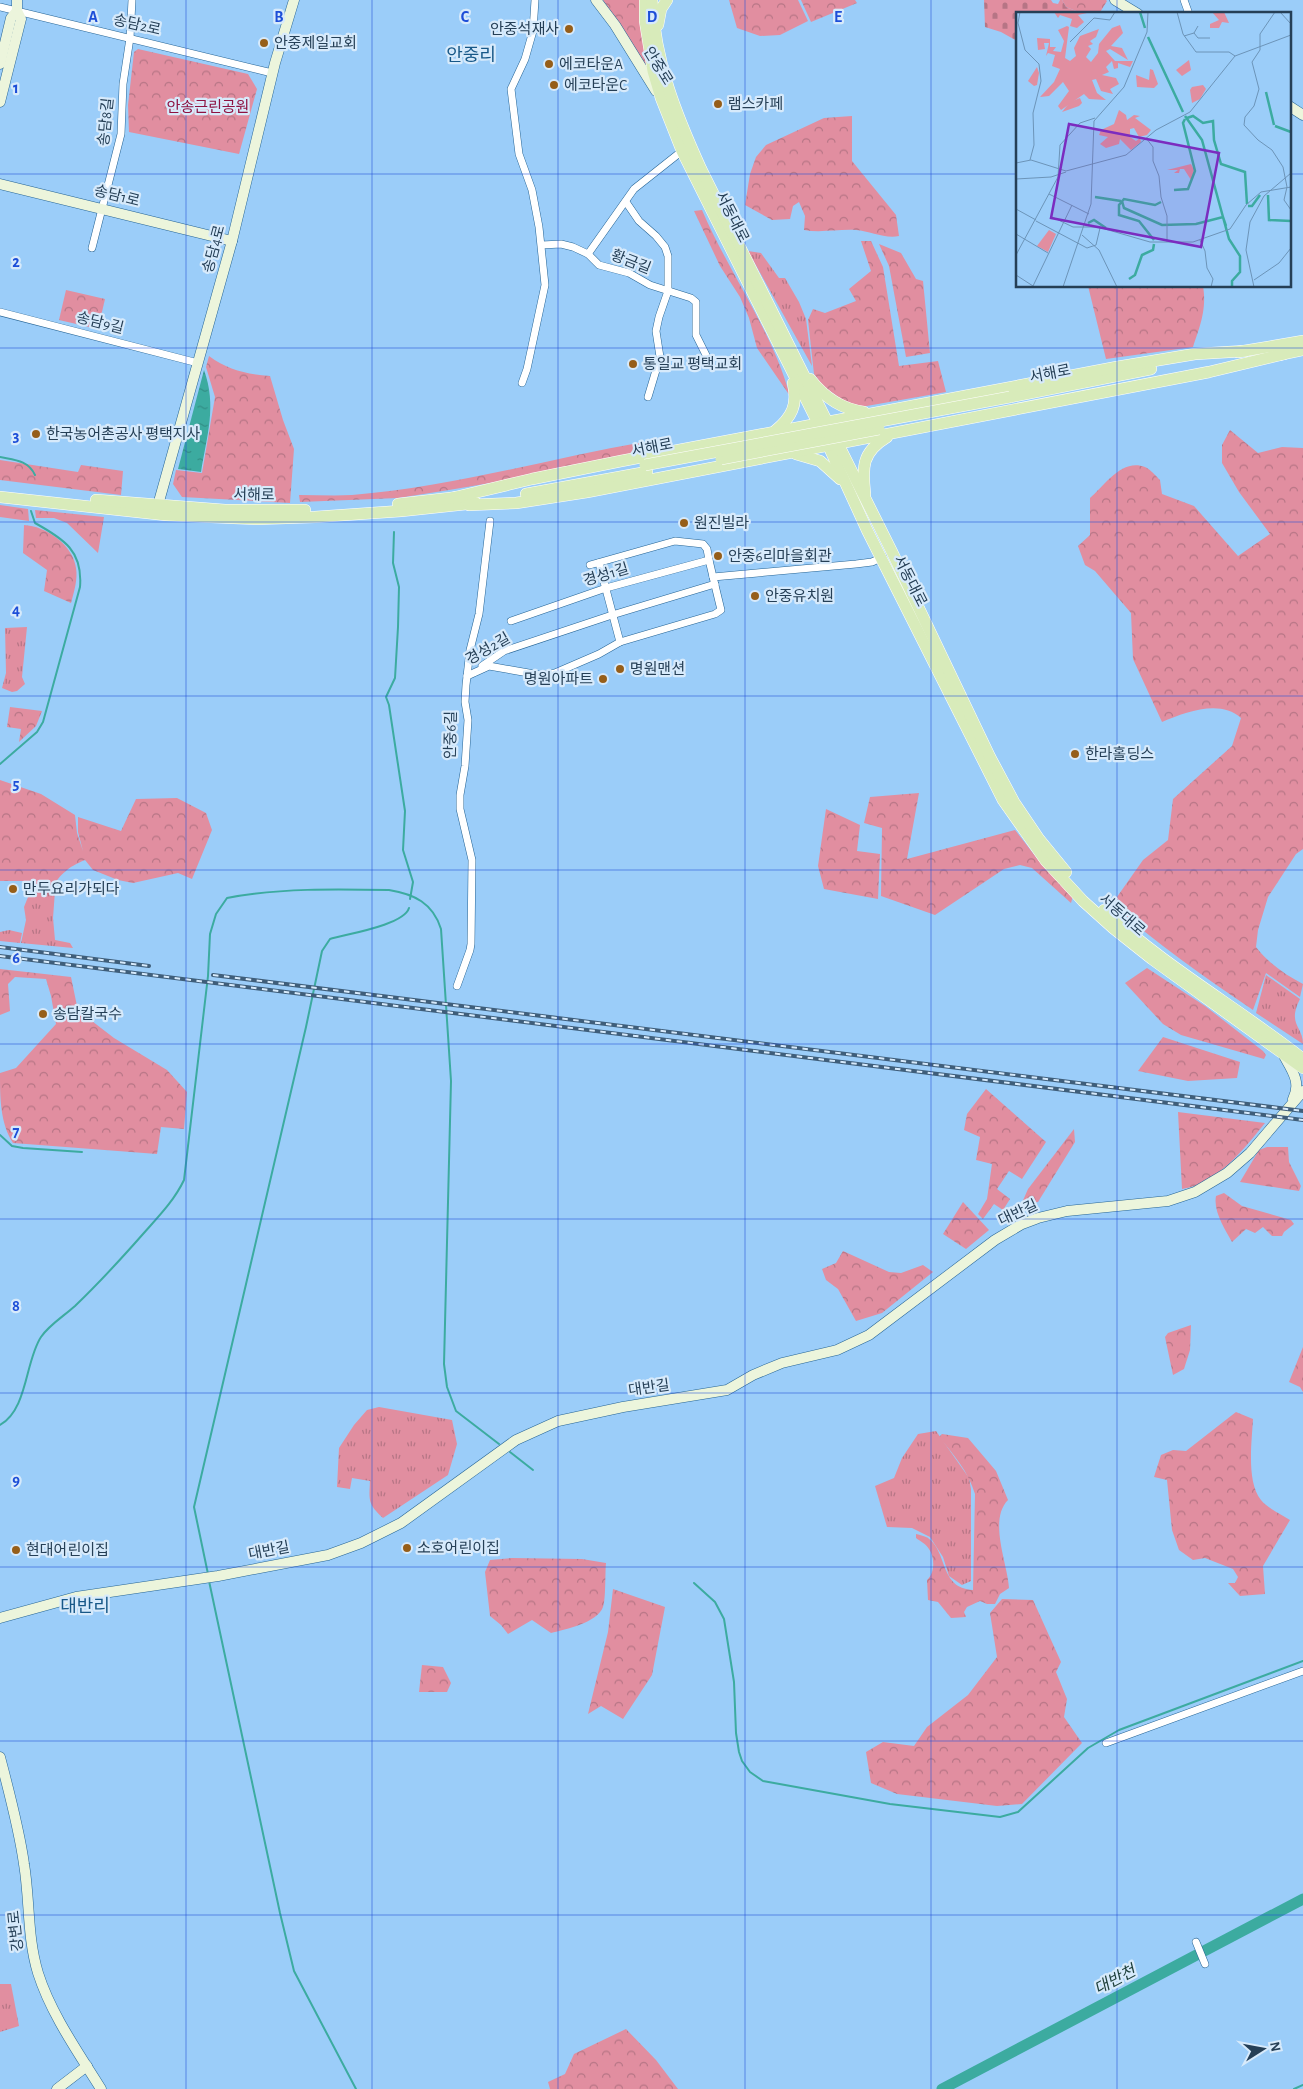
<svg xmlns="http://www.w3.org/2000/svg" width="1303" height="2089" font-family="'Alegreya Sans','Noto Sans KR',sans-serif">
<style>
.grass{fill:url(#grass-tufts)}
.forest{fill:url(#forest-crowns)}
.cemetery{fill:url(#cemetery-stones)}
.water{fill:url(#water-ripples)}
.lines{fill:none;stroke-linecap:round;stroke-linejoin:round}
.stream{stroke:#3caba0;stroke-width:2}
.river{stroke:#3caba0;stroke-width:11}
.street-casing{stroke:#256495;stroke-width:8}
.secondary-casing{stroke:#256495;stroke-width:11}
.primary-casing{stroke:#fff;stroke-width:12}
.street{stroke:#fff;stroke-width:7}
.secondary{stroke:#ecf5dc;stroke-width:10}
.primary{stroke:#d8ebba;stroke-width:11}
.rail-casing{stroke:#3f5e7a;stroke-width:4}
.rail{stroke:#d7eafb;stroke-width:2;stroke-dasharray:5.5;stroke-linecap:butt}
.primary-bridge-casing{stroke:#fff;stroke-width:12;stroke-linecap:butt}
.primary-bridge{stroke:#d8ebba;stroke-width:11}
.grid{fill:none;stroke:#1d4ed8;stroke-width:1;stroke-opacity:0.55}
.poi-dot{fill:#965e19;stroke:#d7eafb;stroke-width:2}
.labels{text-anchor:middle;dominant-baseline:central;stroke-width:4.5;stroke-linejoin:round;paint-order:stroke}
.street-label{font-size:15px;fill:#253f56;stroke:#d7eafb}
.poi-label{font-size:15px;fill:#253f56;stroke:#d7eafb;text-anchor:start}
.park-label{font-size:15px;fill:#8e1241;stroke:#d7eafb}
.water-label{font-size:16px;font-style:italic;fill:#1f403c;stroke:#d7eafb}
.quarter-label{font-size:18px;fill:#175888;stroke:#d7eafb}
.inset-river{fill:none;stroke:#3caba0;stroke-width:2.5}
.inset-road{fill:none;stroke:#6c94b8;stroke-width:1}
.view{fill:#7b2cbf;fill-opacity:0.15;stroke:#7b2cbf;stroke-width:2.5}
.inset-edge{fill:none;stroke:#253f56;stroke-width:2.5}
.grid-label{font-size:16px;text-anchor:middle;font-weight:bold;fill:#1d4ed8;stroke:#d7eafb;stroke-width:4.5;stroke-linejoin:round;paint-order:stroke}
</style>
<defs>
<pattern id="grass-tufts" width="24" height="20" patternUnits="userSpaceOnUse" patternTransform="scale(1.25)"><rect width="24" height="20" fill="#e18ea0"/><path d="M3 7l-1-3M5 7V3M7 7l1-3M15 17l-1-3M17 17v-4M19 17l1-3" fill="none" stroke="#b67585"/></pattern>
<pattern id="forest-crowns" width="20" height="18" patternUnits="userSpaceOnUse" patternTransform="scale(1.25)"><rect width="20" height="18" fill="#e18ea0"/><path d="M2 6a3 3 0 1 1 6 0M12 15a3 3 0 1 1 6 0" fill="none" stroke="#b67585"/></pattern>
<pattern id="cemetery-stones" width="16" height="16" patternUnits="userSpaceOnUse" patternTransform="scale(1.25)"><rect width="16" height="16" fill="#e18ea0"/><path d="M2 7V4a2 2 0 0 1 4 0v3zM10 15v-3a2 2 0 0 1 4 0v3z" fill="#b67585"/></pattern>
<pattern id="water-ripples" width="26" height="14" patternUnits="userSpaceOnUse" patternTransform="scale(1.25)"><rect width="26" height="14" fill="#3caba0"/><path d="M2 4q2-2 4 0t4 0M15 11q2-2 4 0t4 0" fill="none" stroke="#328d85"/></pattern>
</defs>
<rect width="100%" height="100%" fill="#9bcdf9"/>
<g class="grass">
<path d="M748,251L761,253L779,278H785L799,302L806,319L812,366Z"/>
<path d="M27,627L22,677L25,684L17,691L12,692L2,688L6,673L5,628Z"/>
<path d="M55,891L53,918L55,940L70,943L73,948L21,943L26,920L24,907L30,892Z"/>
<path d="M9,930L22,933L20,943L0,941V932Z"/>
<path d="M1266,975L1300,999C1287,1025 1303,1026 1303,1044L1256,1013Z"/>
<path d="M379,1407L452,1420L457,1444L448,1475L383,1518C368,1504 369,1501 370,1481L352,1478L350,1489L337,1487L339,1448L354,1425L367,1410Z"/>
<path d="M936,1431L969,1478L971,1489V1581L962,1585L949,1576L943,1557L930,1537L912,1528L887,1527L875,1486L894,1478L902,1458L918,1434Z"/>
<path d="M0,1984H11L19,2026L0,2032Z"/>
</g>
<g class="forest">
<path d="M603,0H639L648,65L645,66Z"/>
<path d="M729,0H798L808,21L780,35L760,36L737,28Z"/>
<path d="M801,0H855L857,3L811,22Z"/>
<path d="M1062,0H1106L1107,1L1099,14H1074L1076,11L1066,7Z"/>
<path d="M138,49L248,74L257,89L239,154L129,132L128,105L134,52Z"/>
<path d="M852,116V161L896,215L899,236C885,239 870,231 856,230C838,229 821,233 804,230L805,216L799,202L793,206L790,219L772,220L745,205L750,174L756,157L766,145L824,118Z"/>
<path d="M702,210C729,273 772,330 790,396L757,348L749,318L740,297L720,266L694,211Z"/>
<path d="M861,241H871L883,267L899,366L938,361L946,392L861,407L845,402L823,386L814,374L808,320L813,309L825,313L856,301L849,289L871,271Z"/>
<path d="M879,244L901,253L916,279L923,281L930,353L906,357L889,266Z"/>
<path d="M1088,286H1203C1207,309 1200,326 1193,347L1106,359Z"/>
<path d="M66,290L105,299L98,329L59,320Z"/>
<path d="M209,356C228,370 246,374 270,376L283,420L294,449L290,503L182,497L173,484L176,470L202,473L215,397L206,367Z"/>
<path d="M1230,430L1258,453L1282,447L1303,448V849L1296,854L1268,897L1258,930L1256,947C1268,963 1286,975 1303,984L1300,997L1266,973L1253,1010C1204,977 1156,943 1112,904L1143,860L1168,840L1173,799L1232,746L1241,718C1220,699 1186,712 1162,722L1133,659L1131,613L1095,571L1085,565L1078,546L1090,535V498C1105,485 1122,458 1145,467C1150,469 1156,476 1160,480L1162,494L1194,506L1238,556L1270,534L1239,492L1222,463V445Z"/>
<path d="M644,442L647,451L502,481L449,490L398,498L300,502L299,495C317,495 335,496 352,495C451,487 547,459 644,442Z"/>
<path d="M0,460L78,472L81,465L123,471L121,495L0,480Z"/>
<path d="M0,505L28,509L29,521L0,517Z"/>
<path d="M35,510L104,517L98,553L67,523L54,518H36Z"/>
<path d="M24,525C46,526 73,545 76,568C78,579 74,592 71,603L44,591L47,570L23,553Z"/>
<path d="M10,707L42,711L36,726L19,742L21,729L7,727Z"/>
<path d="M0,780L41,794L75,815L77,833L83,851L78,832V817L121,831L136,799L177,798L206,813L212,830L192,879L178,873L133,883L118,880L93,870L85,860C68,867 60,874 51,890L32,892L30,883L25,881H0Z"/>
<path d="M919,793L907,859L1015,830L1043,866L1073,896L1071,903L1032,868L1020,865L1004,869L935,915L881,896L882,828L864,823L870,797Z"/>
<path d="M826,809L860,825L857,851L880,854L878,899L824,889L818,866Z"/>
<path d="M1147,968L1205,1006L1263,1051L1266,1055L1264,1059L1181,1035L1163,1024L1125,983Z"/>
<path d="M0,969L71,977L77,1006L88,1018L114,1038L167,1070L187,1092L184,1129L161,1127L157,1154L13,1143C0,1123 0,1097 0,1073L16,1068L56,1024L51,996L46,979L15,977L8,984L10,1011L0,1015Z"/>
<path d="M1163,1037L1240,1062L1237,1078L1188,1081L1138,1071Z"/>
<path d="M986,1089L1046,1142L1022,1179L1009,1171L997,1189L1010,1199L1003,1210L994,1204L983,1219L978,1214L987,1199L992,1164L976,1160L980,1137L964,1130L967,1114Z"/>
<path d="M1178,1112L1265,1123C1245,1148 1216,1185 1182,1189Z"/>
<path d="M1074,1129L1075,1142L1038,1202L1021,1205L1028,1189Z"/>
<path d="M1267,1147H1288L1289,1162L1301,1186L1299,1191L1240,1182L1259,1150Z"/>
<path d="M1224,1193L1242,1206L1291,1220L1294,1224L1284,1232L1282,1236H1272L1263,1227L1255,1233L1246,1229L1232,1242C1225,1229 1213,1211 1216,1196Z"/>
<path d="M963,1202L989,1230L966,1249L943,1234Z"/>
<path d="M843,1251L889,1272L901,1273L923,1265L933,1272L882,1313L856,1321L838,1289L826,1280L822,1269L836,1263Z"/>
<path d="M1191,1325L1190,1350L1184,1369L1173,1375L1165,1337L1168,1333Z"/>
<path d="M1303,1347V1392L1300,1387L1289,1382Z"/>
<path d="M1236,1412L1253,1419C1252,1440 1246,1482 1261,1500C1267,1508 1281,1514 1290,1520L1263,1566L1265,1594L1240,1596L1228,1583H1235L1238,1577L1233,1569L1205,1558L1193,1560L1179,1550L1172,1530L1167,1480L1154,1477L1161,1455L1173,1450L1186,1451Z"/>
<path d="M942,1434L968,1438L996,1471L1008,1500C988,1520 1008,1565 1009,1588L1000,1594L995,1604H987L980,1601L967,1607L964,1612L966,1617L951,1618L938,1602L928,1600L927,1580C935,1573 935,1558 929,1549C926,1544 920,1541 916,1538V1534C920,1535 925,1536 928,1538C948,1552 939,1588 973,1590L975,1494C968,1471 954,1455 939,1437Z"/>
<path d="M512,1558L582,1559L606,1563C605,1573 606,1599 603,1607C597,1623 566,1629 551,1633L532,1620L508,1634L501,1625L490,1616L485,1572L490,1560Z"/>
<path d="M613,1589L665,1607L652,1675L623,1719L601,1706L588,1714L608,1632Z"/>
<path d="M1002,1599L1033,1600L1061,1662L1056,1672L1067,1699L1064,1717L1082,1743L1022,1804L997,1806L897,1794L871,1783L866,1752L883,1742L914,1746L927,1727L968,1695L997,1657L990,1613Z"/>
<path d="M422,1665L443,1667L451,1683L447,1692H419Z"/>
<path d="M626,2029L656,2060L678,2089H550L548,2082L565,2074L574,2054Z"/>
</g>
<path class="cemetery" d="M984,0H1051L1053,3L1058,4L1060,0H1062L1066,7L1076,11L1073,14H1017V41L1001,32L985,27Z"/>
<path class="water" d="M204,370C217,406 207,435 201,472L178,469Z"/>
<g class="lines">
<g class="stream">
<path d="M0,457C14,460 28,460 35,475"/>
<path d="M394,532L393,563L399,587L398,627L395,678L386,697L389,705L405,811L403,850L413,882L410,899"/>
<path d="M0,764L37,732L43,722L80,587C83,551 64,539 35,523L31,511"/>
<path d="M0,1135L12,1146L23,1148L82,1152"/>
<path d="M0,1425C28,1409 25,1361 41,1337C49,1325 64,1316 75,1306C99,1283 121,1259 143,1234C158,1217 174,1201 184,1180L208,976L210,934L216,914L227,898C280,888 335,889 389,890C414,894 433,903 441,929L451,1081L444,1364L447,1387L456,1411L499,1444"/>
<path d="M510,1452L533,1470"/>
<path d="M208,1574L194,1507L306,1027L322,951L330,939C347,934 404,925 409,908"/>
<path d="M209,1581L280,1913L294,1971L356,2089"/>
<path d="M694,1583L715,1602L724,1619L734,1682L736,1733L739,1752L742,1761L750,1772L763,1781L890,1804L1000,1817L1018,1812L1088,1748L1119,1730L1303,1661"/>
<path d="M1294,2089L1303,2085"/>
</g>
<path class="river" d="M942,2089L1303,1899"/>
<g class="street-casing">
<g id="street">
<path d="M1184,0L1189,14"/>
<path d="M0,7L268,72"/>
<path d="M626,202L639,221L656,236L665,247L668,256V291L659,317L656,331L660,357L648,397"/>
<path d="M542,245L561,244L573,247L588,254L599,265L629,273L650,285L691,298L696,302V335L707,357"/>
<path d="M92,248L121,134L123,84L130,38L132,0"/>
<path d="M588,254L634,189L682,151"/>
<path d="M0,312L198,363"/>
<path d="M522,383L527,369L545,285L539,227L532,190L519,154L511,89L525,59L533,31L535,0"/>
<path d="M599,563L620,642"/>
<path d="M590,565L675,541L703,544L707,549L709,560"/>
<path d="M511,621L606,588L709,560L713,577L856,564L872,562L883,557"/>
<path d="M482,666L504,651L612,615L715,584"/>
<path d="M467,676L489,666L540,675L555,673L599,654L620,642L715,614L721,610L713,577"/>
<path d="M457,986L470,950L471,944L472,860L460,809V795L465,766L468,720L465,702L466,685L470,650L479,614L490,521"/>
<path d="M1106,1743L1303,1671"/>
<path d="M1196,1942L1205,1964"/>
</g>
</g>
<g class="secondary-casing">
<g id="secondary">
<path d="M596,0L615,25L656,91"/>
<path d="M1115,0L1138,14"/>
<path d="M0,64L11,18L17,11"/>
<path d="M0,102L21,19L17,11V0"/>
<path d="M1289,106L1303,115"/>
<path d="M0,184L232,241"/>
<path d="M158,505L232,241L275,63L294,0"/>
<path d="M1283,1054C1291,1069 1302,1082 1293,1099"/>
<path d="M0,1618L76,1597L218,1576L328,1555L361,1543L401,1523L516,1440L558,1421L623,1407L727,1390L753,1375L782,1363L837,1350L869,1335L995,1240L1022,1224L1038,1218L1067,1211L1168,1201L1195,1192L1227,1173L1250,1153L1303,1091"/>
<path d="M0,1757C9,1792 19,1828 24,1864C30,1900 27,1937 38,1973C51,2014 78,2052 101,2089"/>
<path d="M57,2089L87,2066"/>
</g>
</g>
<g class="primary-casing">
<g id="primary">
<path d="M645,0V21L653,71L661,98L682,151L818,423L867,530L1003,800L1046,861L1083,901L1113,928L1152,959L1303,1068"/>
<path d="M652,0C655,62 676,114 701,169L892,552L990,757L1014,802L1039,839L1066,872"/>
<path d="M658,25L661,9L667,0"/>
<path d="M1238,352L1303,341"/>
<path d="M1278,355L1303,350"/>
<path d="M810,379C824,397 841,409 864,412"/>
<path d="M1010,397L1151,369"/>
<path d="M775,431C792,417 798,405 793,383"/>
<path d="M796,454L820,461L840,479"/>
<path d="M526,494L647,472"/>
<path d="M865,494C862,467 862,452 887,437"/>
<path d="M0,497L166,515L257,519L315,517L401,511L476,503"/>
<path d="M452,498L532,479L621,461L1117,367L1195,354L1245,351"/>
<path d="M96,500L225,510H305"/>
<path d="M398,504L459,497"/>
<path d="M469,505L516,503L587,492L1209,372L1284,354"/>
<path d="M1104,910C1164,966 1238,1008 1303,1059"/>
</g>
</g>
<use href="#street" class="street"/>
<use href="#secondary" class="secondary"/>
<use href="#primary" class="primary"/>
<g class="rail-casing">
<g id="rail">
<path d="M0,947L149,966"/>
<path d="M0,956L1303,1120"/>
<path d="M213,975L1303,1111"/>
</g>
</g>
<use href="#rail" class="rail"/>
<g class="primary-bridge-casing">
<g id="primary-bridge">
<path d="M721,459L879,429"/>
<path d="M645,465L1010,397"/>
</g>
</g>
<use href="#primary-bridge" class="primary-bridge"/>
</g>
<path class="grid" d="M186,0V2089M372,0V2089M558,0V2089M745,0V2089M931,0V2089M1117,0V14M0,174H1017M1289,174H1303M1117,286V2089M0,348H1303M0,522H1303M0,696H1303M0,870H1303M0,1044H1303M0,1219H1303M0,1393H1303M0,1567H1303M0,1741H1303M0,1915H1303"/>
<g class="poi-dot">
<circle cx="569" cy="29" r="5"/>
<circle cx="264" cy="43" r="5"/>
<circle cx="549" cy="64" r="5"/>
<circle cx="554" cy="85" r="5"/>
<circle cx="718" cy="104" r="5"/>
<circle cx="633" cy="364" r="5"/>
<circle cx="36" cy="434" r="5"/>
<circle cx="684" cy="523" r="5"/>
<circle cx="718" cy="556" r="5"/>
<circle cx="755" cy="596" r="5"/>
<circle cx="620" cy="669" r="5"/>
<circle cx="603" cy="679" r="5"/>
<circle cx="1075" cy="754" r="5"/>
<circle cx="13" cy="889" r="5"/>
<circle cx="43" cy="1014" r="5"/>
<circle cx="407" cy="1548" r="5"/>
<circle cx="16" cy="1550" r="5"/>
</g>
<g class="labels">
<g class="street-label">
<text transform="translate(137 25) rotate(13)">송담2로</text>
<text transform="translate(658 66) rotate(58)">안중로</text>
<text transform="translate(106 122) rotate(-84)">송담8길</text>
<text transform="translate(117 196) rotate(14)">송담1로</text>
<text transform="translate(732 217) rotate(63)">서동대로</text>
<text transform="translate(214 249) rotate(-75)">송담4로</text>
<text transform="translate(631 262) rotate(21)">황금길</text>
<text transform="translate(100 323) rotate(14)">송담9길</text>
<text transform="translate(1050 374) rotate(-11)">서해로</text>
<text transform="translate(652 448) rotate(-11)">서해로</text>
<text transform="translate(254 495) rotate(1)">서해로</text>
<text transform="translate(606 575) rotate(-17)">경성1길</text>
<text transform="translate(910 581) rotate(63)">서동대로</text>
<text transform="translate(488 649) rotate(-30)">경성2길</text>
<text transform="translate(451 735) rotate(-89)">안중6길</text>
<text transform="translate(1122 915) rotate(41)">서동대로</text>
<text transform="translate(1018 1213) rotate(-25)">대반길</text>
<text transform="translate(649 1388) rotate(-8)">대반길</text>
<text transform="translate(269 1551) rotate(-11)">대반길</text>
<text transform="translate(16 1931) rotate(-96)">강변로</text>
</g>
<g class="poi-label">
<text x="559" y="29" text-anchor="end">안중석재사</text>
<text x="274" y="43">안중제일교회</text>
<text x="559" y="64">에코타운A</text>
<text x="564" y="85">에코타운C</text>
<text x="728" y="104">램스카페</text>
<text x="643" y="364">통일교 평택교회</text>
<text x="46" y="434">한국농어촌공사 평택지사</text>
<text x="694" y="523">원진빌라</text>
<text x="728" y="556">안중6리마을회관</text>
<text x="765" y="596">안중유치원</text>
<text x="630" y="669">명원맨션</text>
<text x="593" y="679" text-anchor="end">명원아파트</text>
<text x="1085" y="754">한라홀딩스</text>
<text x="23" y="889">만두요리가되다</text>
<text x="53" y="1014">송담칼국수</text>
<text x="417" y="1548">소호어린이집</text>
<text x="26" y="1550">현대어린이집</text>
</g>
<g class="park-label">
<text x="208" y="107">안송근린공원</text>
</g>
<g class="water-label">
<text transform="translate(1115 1980) rotate(-28)">대반천</text>
</g>
<g class="quarter-label">
<text x="471" y="56">안중리</text>
<text x="85" y="1607">대반리</text>
</g>
</g>
<g transform="translate(1016 12)">
<rect width="275" height="275" fill="#9bcdf9"/>
<path d="M21,55L23,61L21,73L18,74L12,69Z" fill="#e18ea0"/>
<path d="M38,0H70L71,1L62,3L68,10L61,16L54,14L56,7L44,3L42,6ZM196,0H208L213,11L206,10L203,16H194V12L203,8ZM104,13L107,21L95,34L106,36L112,48L94,37L90,39L99,49H117L114,55L102,51V56L98,57L96,49L90,55L93,60L86,63L100,66L103,72L94,77L97,82L85,79L80,67L76,68L81,81L90,88L73,87L68,82L45,98L42,94L53,79L47,70L33,84L24,85L38,70L44,57L36,54L39,43L32,41L30,44L33,31H28L29,37L22,38L21,26L34,27V35H40L37,39L45,40L48,29L42,18L51,14L53,15L49,46L54,49L60,44L58,36L64,24L83,17L80,25L74,29L77,32L72,34L75,37L70,45L75,50L82,41L83,32L96,16ZM173,48L175,58L166,64L160,58ZM134,57L137,58L142,72L138,76L121,75L120,63L133,68ZM187,73L190,77L184,87L176,91L174,78L176,75ZM103,98L110,103L111,108L118,103L124,104L119,106L135,118L131,123L123,125L118,116L114,117V125L120,129L124,126L125,130L115,138L104,127L103,132L90,136L84,132L92,125L83,123L85,118L98,112ZM175,152L178,158L175,168L168,157H164L163,161H158L162,158H151ZM33,218L40,222L32,240L21,234Z" fill="#e18ea0"/>
<path d="M64,86L66,91L63,94L46,100L54,90Z" fill="#e18ea0"/>
<path class="inset-river" d="M124,0L129,16M132,25L167,100M250,80L258,113M169,104L186,128L213,227L224,244V260L216,269V275M171,106L177,104L187,111L197,109L198,128L205,152L229,160L231,192M259,114L275,120M158,178L172,177L179,159L167,111L169,107M252,183L253,208L275,209M79,185L105,189M106,189L108,196L146,213L180,212L207,205L210,214M232,194H236L244,183M72,211L78,208L90,216M138,228L123,209L103,203V193L108,187L139,193L145,190M113,267L119,263L126,243L137,238L138,232"/>
<path class="inset-road" d="M4,0L2,11L9,38L23,52L25,69L17,101L18,133L14,148M161,0L167,22L180,40H213L219,44M259,0L244,22V38L236,50L243,77L238,94L229,105L228,113L242,128L256,138L267,155L271,175L268,188L275,198M264,0L275,12M178,21L182,26H194M168,24L178,21L182,14M54,30L78,6L94,8L99,0M130,126L137,135V149L143,164L145,185L151,204V230M0,151L15,148L50,159L110,143L140,118L174,100L219,44L275,23M0,167L35,165L50,160M33,182L73,202M0,197L20,208M36,205L57,215H82L134,230H177L214,217L230,193L245,180L275,175M20,209L71,236L80,233M0,222L32,241M66,223L83,238L101,275M184,228L189,239L191,256L197,267L195,275M80,233L84,216M0,243L42,165L44,133L64,111L79,106M0,263L17,274L56,193M238,268L263,251L275,236M47,275L75,192L78,109L108,75L131,20L132,0M238,275L230,238L234,210L248,184L275,161"/>
<path class="view" d="M53,112L203,141L185,235L35,206Z"/>
<rect width="275" height="275" class="inset-edge"/>
</g>
<g class="grid-label">
<text x="93" y="22">A</text>
<text x="279" y="22">B</text>
<text x="465" y="22">C</text>
<text x="652" y="22">D</text>
<text x="838" y="22">E</text>
<text x="16" y="93">1</text>
<text x="16" y="267">2</text>
<text x="16" y="441">3</text>
<text x="16" y="615">4</text>
<text x="16" y="789">5</text>
<text x="16" y="963">6</text>
<text x="16" y="1137">7</text>
<text x="16" y="1311">8</text>
<text x="16" y="1485">9</text>
</g>
<g transform="translate(1263 2049) rotate(79)" stroke="#d7eafb" stroke-width="4" paint-order="stroke">
<path d="M0-4L9 19L0 12L-9 19Z" fill="#253f56"/>
<text y="-8" font-size="14" font-weight="bold" text-anchor="middle" fill="#253f56">N</text>
</g>
</svg>
